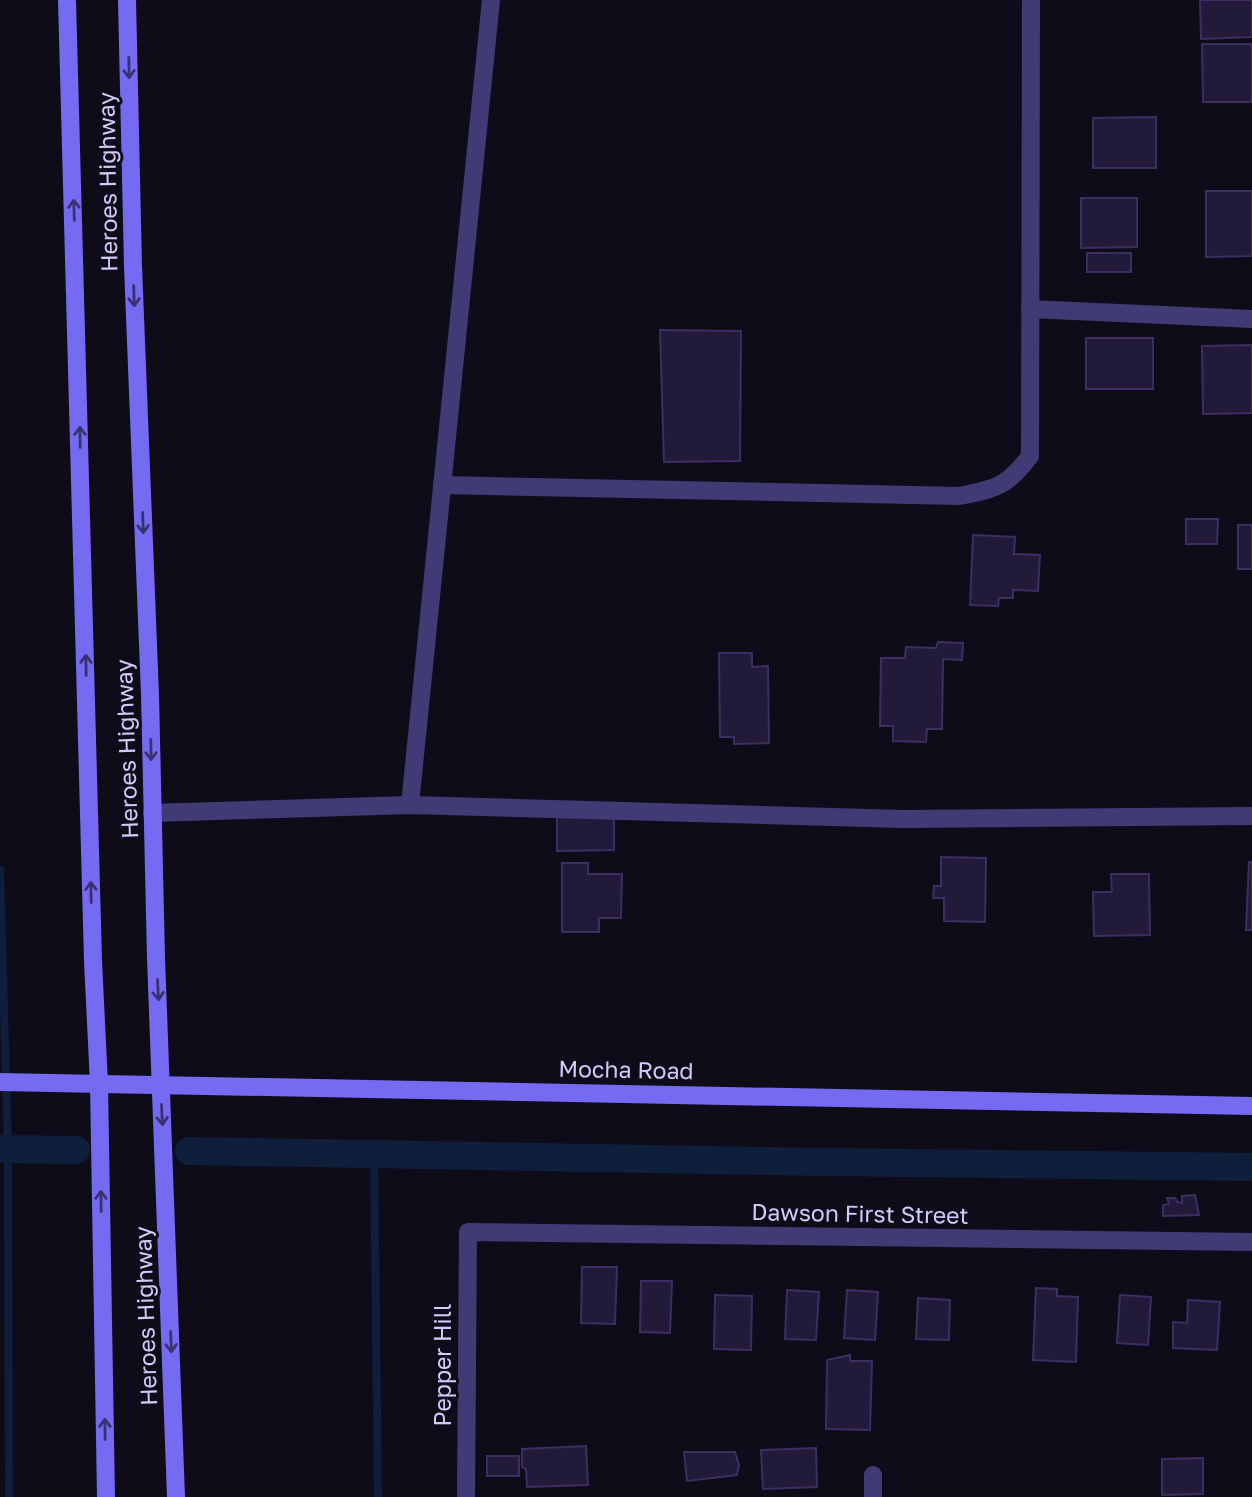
<svg xmlns="http://www.w3.org/2000/svg" width="1252" height="1497" font-family="'Golos Text',sans-serif">
<style>
.lines{fill:none;stroke-linecap:round;stroke-linejoin:round}
.stream{stroke:#0f1e3b;stroke-width:8}
.canal{stroke:#0f1e3b;stroke-width:28}
.building{fill:#221a39;stroke:#3c2e63;stroke-width:2}
.street{stroke:#413b75;stroke-width:18}
.secondary{stroke:#756af1;stroke-width:18}
.oneway{stroke:#383270}
.labels{text-anchor:middle;dominant-baseline:central;stroke-width:6;stroke-linejoin:round;paint-order:stroke}
.street-label{font-size:23px;fill:#d2cafa;stroke:#0f0c1a}
</style>
<rect width="100%" height="100%" fill="#0f0c1a"/>
<g class="lines">
<g class="stream">
<path d="M0,870L8,1149L9,1497"/>
<path d="M374,1154L378,1497"/>
</g>
<g class="canal">
<path d="M0,1149L76,1150"/>
<path d="M189,1151L827,1162L1252,1167"/>
</g>
</g>
<g class="building">
<path d="M1200,0H1252V37L1201,39Z"/>
<path d="M1202,44H1252V102H1203Z"/>
<path d="M1156,117V168H1093V118Z"/>
<path d="M1206,191H1252V256L1206,257Z"/>
<path d="M1081,198H1137V247L1081,248Z"/>
<rect x="1087" y="253" width="44" height="19"/>
<path d="M660,330L741,331L740,461L664,462Z"/>
<rect x="1086" y="338" width="67" height="51"/>
<path d="M1252,345V413L1203,414L1202,346Z"/>
<path d="M1186,519H1218L1217,544H1186Z"/>
<rect x="1238" y="525" width="14" height="44"/>
<path d="M973,535L1015,537L1014,554L1040,555L1038,591L1013,590V598H999L998,606L970,605Z"/>
<path d="M938,642L963,643L962,660L943,659L942,729H927L926,742L893,741V726H880L881,658H905L906,647L936,648Z"/>
<path d="M719,653H752V667L768,666L769,743L734,744V737H720Z"/>
<path d="M614,816V850L557,851V817Z"/>
<path d="M941,857L986,858L985,922L944,921V898H933L934,886H941Z"/>
<path d="M1249,862H1252V930H1246Z"/>
<path d="M562,863H588V874H622L621,918H599V932H562Z"/>
<path d="M1111,874H1149L1150,935L1094,936L1093,892H1112Z"/>
<path d="M1195,1195L1199,1215L1163,1216V1205L1169,1204L1167,1198H1175L1177,1202L1182,1203V1196Z"/>
<path d="M582,1267H617L615,1324L581,1323Z"/>
<path d="M641,1281H672L670,1333L640,1332Z"/>
<path d="M1036,1288L1057,1289V1296L1078,1297L1076,1362L1033,1360Z"/>
<path d="M787,1290L819,1292L816,1340L785,1339Z"/>
<path d="M847,1290L878,1292L875,1340L844,1338Z"/>
<path d="M715,1295L752,1296L751,1350L714,1349Z"/>
<path d="M1120,1295L1151,1297L1148,1345L1117,1343Z"/>
<path d="M918,1298L950,1300L949,1340L916,1339Z"/>
<path d="M1188,1300L1220,1302L1217,1350L1173,1348V1322L1187,1323Z"/>
<path d="M850,1355V1361H872L870,1430L826,1429L827,1360Z"/>
<path d="M586,1446L588,1485L527,1487L526,1469L522,1467V1449Z"/>
<path d="M816,1448L817,1487L763,1489L761,1450Z"/>
<path d="M684,1452H735L739,1465L737,1475L687,1481Z"/>
<rect x="487" y="1456" width="32" height="20"/>
<path d="M1203,1458V1494L1162,1495V1459Z"/>
</g>
<g class="lines">
<g class="street">
<path d="M1030,309L1252,319"/>
<path d="M442,485L959,496C995,489 1007,487 1030,456L1031,0"/>
<path d="M410,805L491,0"/>
<path d="M152,813L410,805L903,819L1252,816"/>
<path d="M466,1497L468,1232L1252,1242"/>
<path d="M873,1497V1475"/>
</g>
<g class="secondary">
<path d="M67,0L93,961L99,1084L106,1497"/>
<path d="M127,0L133,266L150,695L156,958L176,1497"/>
<path d="M0,1082L1252,1106"/>
</g>
</g>
<defs><path id="oneway-shaft" d="M-6 0H5M1.5-3L5.5 0L1.5 3" fill="none" stroke-width="1.6" stroke-linecap="round" stroke-linejoin="round" transform="scale(1.75)"/></defs>
<g class="oneway">
<use href="#oneway-shaft" transform="translate(129 68) rotate(89)"/>
<use href="#oneway-shaft" transform="translate(74 210) rotate(-92)"/>
<use href="#oneway-shaft" transform="translate(134 296) rotate(88)"/>
<use href="#oneway-shaft" transform="translate(80 437) rotate(-91)"/>
<use href="#oneway-shaft" transform="translate(143 523) rotate(88)"/>
<use href="#oneway-shaft" transform="translate(86 665) rotate(-91)"/>
<use href="#oneway-shaft" transform="translate(151 750) rotate(89)"/>
<use href="#oneway-shaft" transform="translate(91 892) rotate(-91)"/>
<use href="#oneway-shaft" transform="translate(158 990) rotate(87)"/>
<use href="#oneway-shaft" transform="translate(162 1115) rotate(87)"/>
<use href="#oneway-shaft" transform="translate(101 1201) rotate(-91)"/>
<use href="#oneway-shaft" transform="translate(171 1342) rotate(88)"/>
<use href="#oneway-shaft" transform="translate(105 1429) rotate(-91)"/>
</g>
<g class="labels">
<g class="street-label">
<text transform="translate(107 182) rotate(-91)">Heroes Highway</text>
<text transform="translate(126 749) rotate(-92)">Heroes Highway</text>
<text transform="translate(626 1069) rotate(1)">Mocha Road</text>
<text transform="translate(860 1213) rotate(1)">Dawson First Street</text>
<text transform="translate(145 1316) rotate(-92)">Heroes Highway</text>
<text transform="translate(442 1365) rotate(-90)">Pepper Hill</text>
</g>
</g>
</svg>
